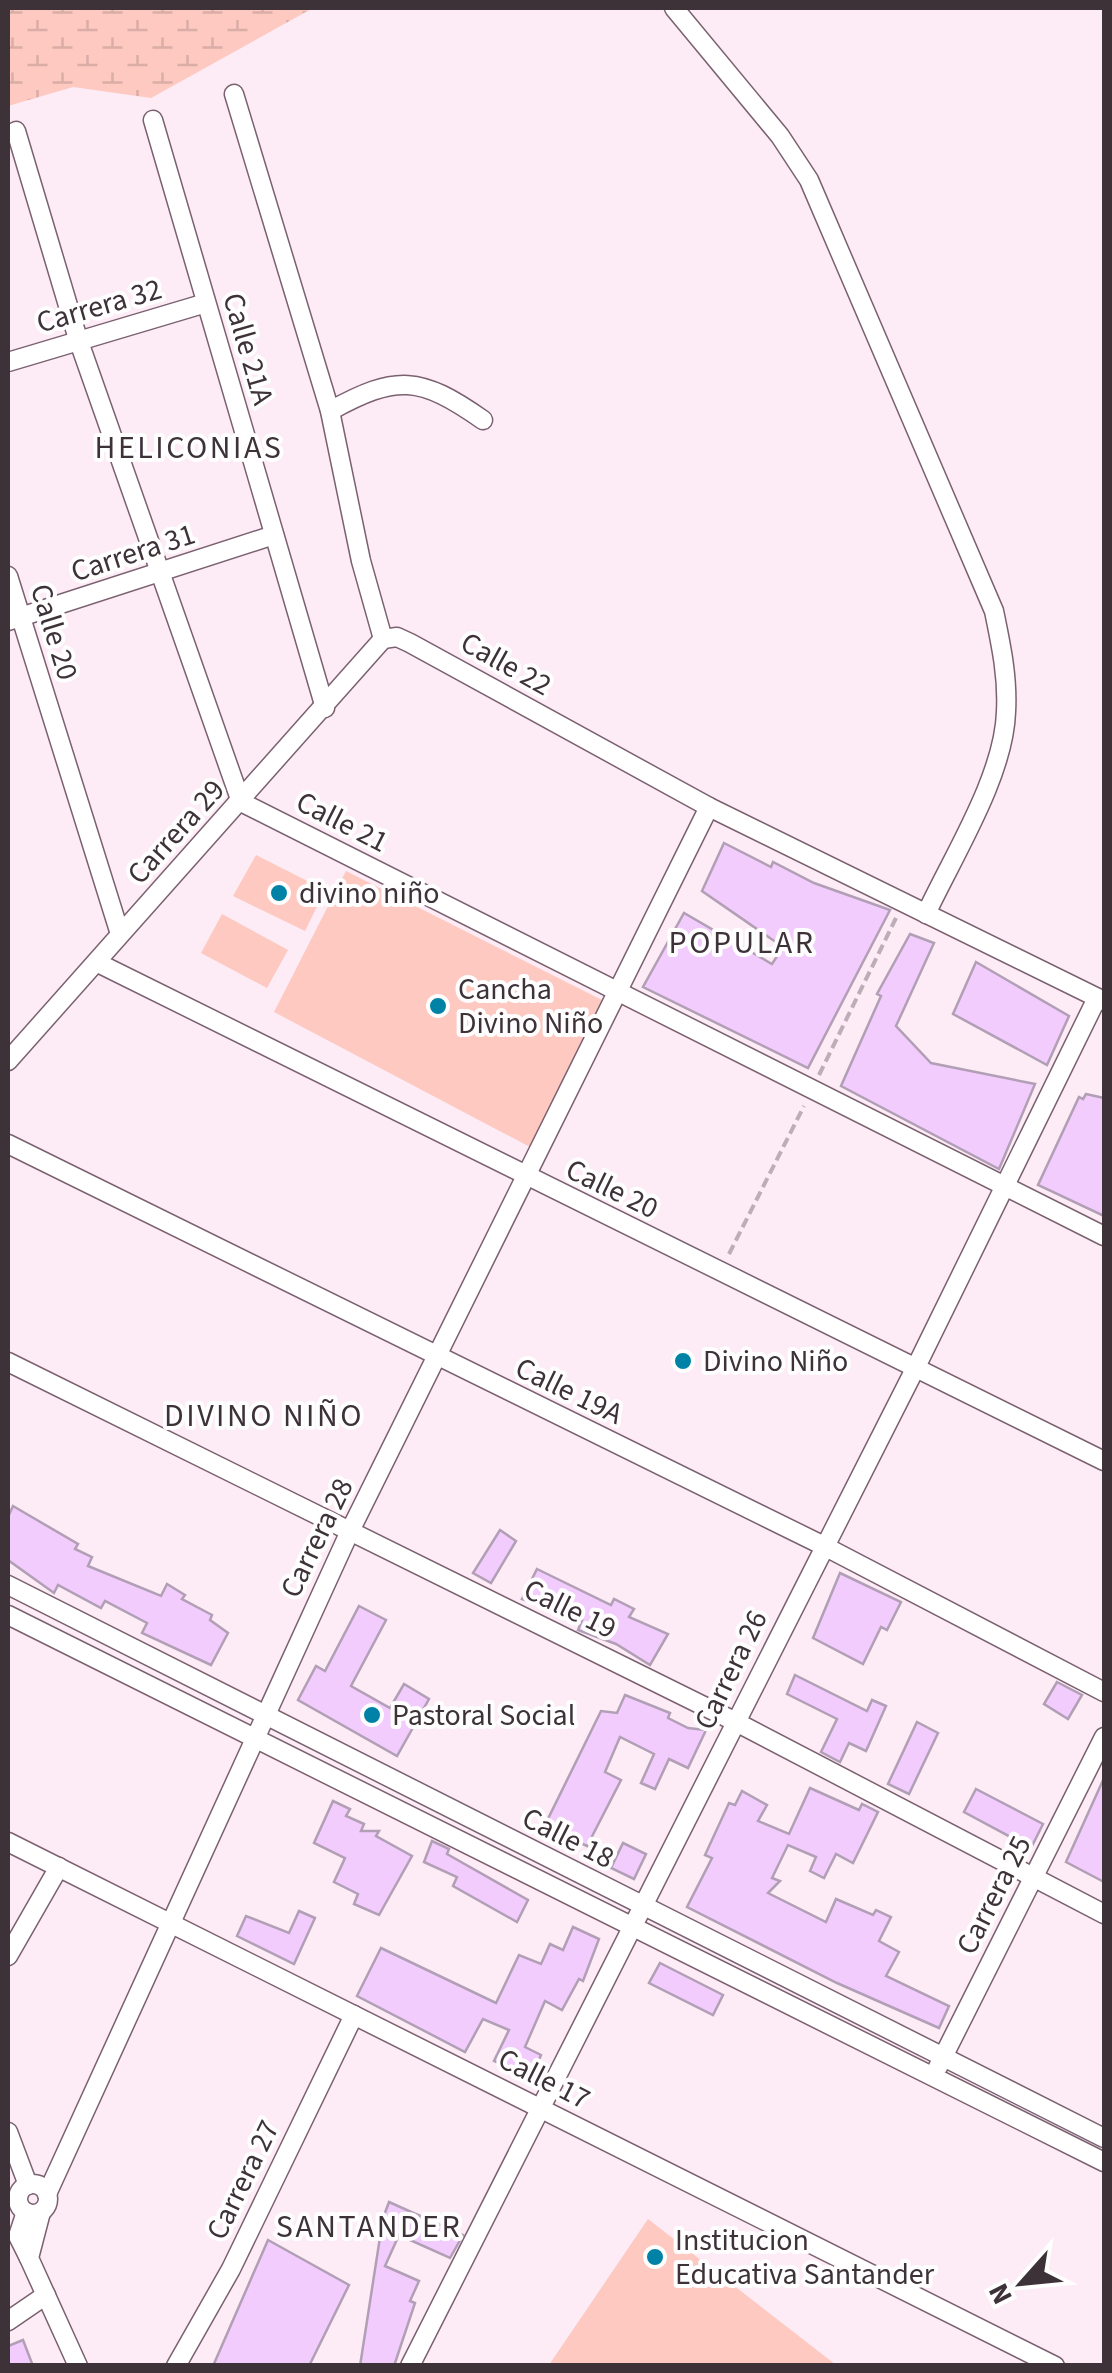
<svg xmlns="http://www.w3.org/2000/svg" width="1112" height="2373" font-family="'Source Sans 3',sans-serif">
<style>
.wetland{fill:url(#wetland-marsh)}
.pitch{fill:#fdc9c1}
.building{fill:#f3ccfe;stroke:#b19fb6;stroke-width:2.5}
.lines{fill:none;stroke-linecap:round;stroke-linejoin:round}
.street-casing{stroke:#7a6170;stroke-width:21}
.path{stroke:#bdadb6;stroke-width:4;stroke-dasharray:10 5;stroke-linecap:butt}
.street{stroke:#fff;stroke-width:18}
.poi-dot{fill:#0082a6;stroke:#fefefe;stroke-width:4}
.labels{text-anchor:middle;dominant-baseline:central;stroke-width:8;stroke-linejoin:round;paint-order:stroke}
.street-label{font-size:30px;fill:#3e3239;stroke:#fefefe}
.poi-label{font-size:30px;fill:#3e3239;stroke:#fefefe;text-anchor:start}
.neighbourhood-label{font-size:32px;letter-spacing:2.5px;fill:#3e3239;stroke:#fefefe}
</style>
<defs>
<pattern id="wetland-marsh" width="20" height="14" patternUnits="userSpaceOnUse" patternTransform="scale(2.5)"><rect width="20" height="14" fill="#fdc9c1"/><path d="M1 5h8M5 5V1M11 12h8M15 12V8" fill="none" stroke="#daada7"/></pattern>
</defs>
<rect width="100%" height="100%" fill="#fdebf5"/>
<path class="wetland" d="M8,8H313L151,98L73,87L8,106Z"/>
<g class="pitch">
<path d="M256,855L325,890L305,931L233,896Z"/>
<path d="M346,871L602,1000L532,1148L274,1012Z"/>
<path d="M222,914L288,950L267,988L201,953Z"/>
<path d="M648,2219L836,2365H549Z"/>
</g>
<g class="building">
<path d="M724,843L771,867L773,862L814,883L890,910L808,1068L643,987L684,913L772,964L783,947L702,891Z"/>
<path d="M910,934L934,943L896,1026L931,1063L1035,1084L999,1169L841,1086L881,996L877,994Z"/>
<path d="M976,962L1069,1016L1047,1065L953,1014Z"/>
<path d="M1086,1094L1104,1098V1216L1038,1185L1079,1097L1083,1099Z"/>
<path d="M13,1506L78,1544L75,1549L92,1557L88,1566L161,1596L167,1584L185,1595L182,1599L212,1615L210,1620L228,1633L211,1665L142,1633L147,1623L105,1601L101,1608L58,1585L54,1593L8,1560V1517Z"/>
<path d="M500,1530L516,1541L491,1583L473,1573Z"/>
<path d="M537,1569L611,1605L614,1599L634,1609L629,1617L668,1634L650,1665L616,1644L578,1630L582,1620L522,1599Z"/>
<path d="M840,1573L901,1602L887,1630L881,1627L863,1664L813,1638Z"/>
<path d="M359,1606L386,1620L351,1686L390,1708L404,1684L429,1699L397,1756L298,1700L316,1666L325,1671Z"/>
<path d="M795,1675L867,1711L872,1700L886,1706L866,1751L849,1743L840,1762L821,1752L837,1719L787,1694Z"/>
<path d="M1057,1682L1082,1695L1068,1719L1044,1704Z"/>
<path d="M625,1695L670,1713L668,1718L688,1728L706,1730L688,1768L669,1759L655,1789L641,1783L654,1754L620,1737L605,1772L621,1780L587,1846L559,1833L556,1840L541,1833L601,1711L617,1713Z"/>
<path d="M917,1722L938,1733L909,1794L888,1784Z"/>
<path d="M1104,1778V1882L1066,1862Z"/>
<path d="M810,1788L859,1810L862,1804L878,1812L853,1863L836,1854L824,1878L810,1871L816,1857L788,1845L772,1878L780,1881L768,1893L826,1922L836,1899L873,1915L876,1910L891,1917L879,1941L899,1952L886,1976L949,2006L939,2028L837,1983L687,1907L712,1858L705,1855L729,1803L735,1805L742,1791L767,1805L758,1821L789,1834Z"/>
<path d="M976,1789L1043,1824L1031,1848L964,1812Z"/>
<path d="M333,1801L350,1809L346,1816L364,1824L361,1831H379L376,1836L412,1856L379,1915L354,1904L358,1894L334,1882L345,1858L314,1843Z"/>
<path d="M432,1841L449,1849L447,1854L528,1900L517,1922L453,1886L457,1877L424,1862Z"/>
<path d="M623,1843L646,1854L634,1879L611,1868Z"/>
<path d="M299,1911L315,1918L294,1964L237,1936L246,1916L289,1933Z"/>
<path d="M573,1927L599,1939L583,1981L579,1979L562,2010L545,2001L525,2047L541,2055L531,2078L494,2061L509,2030L483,2019L465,2052L357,1996L381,1948L496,2003L519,1955L541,1964L550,1944L563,1950Z"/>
<path d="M660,1963L723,1995L713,2015L649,1983Z"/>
<path d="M389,2202L463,2235L450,2258L399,2235L385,2266L419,2281L410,2301L415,2303L394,2366H360L383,2218Z"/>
<path d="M268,2240L349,2285L309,2366H213Z"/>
<path d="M23,2340L33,2366H8V2346Z"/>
</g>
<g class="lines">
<g class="street-casing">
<g id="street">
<path d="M674,8L780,136L809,180L994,611C1001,645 1008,677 1006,712C1004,776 953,856 926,914"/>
<path d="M234,94L330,411L361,561L383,639"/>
<path d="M153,120L325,708"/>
<path d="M16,131L78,339L241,802L1104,1236"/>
<path d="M8,362L206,303"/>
<path d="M330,411C397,374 420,376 483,420"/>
<path d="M8,576L120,934"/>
<path d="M8,621L274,535"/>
<path d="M383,639L397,637L410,643L709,807L1104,1001"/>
<path d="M98,963L1104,1461"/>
<path d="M8,1061L383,639"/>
<path d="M8,1144L822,1545L1104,1692"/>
<path d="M8,1362L736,1722L1104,1914"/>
<path d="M8,1585L1104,2138"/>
<path d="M8,1615L1104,2162"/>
<path d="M8,1842L1055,2366"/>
<path d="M8,1956L59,1867"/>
<path d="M938,2067L1104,1737"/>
<path d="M8,2132L28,2185"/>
<circle cx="33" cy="2199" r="15"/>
<path d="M47,2194L350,1531L709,807"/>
<path d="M26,2212L18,2236L29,2258"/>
<path d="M41,2212L29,2258L78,2366"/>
<path d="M8,2321L46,2295"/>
<path d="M176,2366L231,2269L354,2015"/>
<path d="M410,2366L915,1369L1097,998"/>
</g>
</g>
<g class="path">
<path d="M819,1075L896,918"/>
<path d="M729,1254L804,1106"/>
</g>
<use href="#street" class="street"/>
</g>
<g class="poi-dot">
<circle cx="279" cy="893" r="10"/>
<circle cx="438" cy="1006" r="10"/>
<circle cx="683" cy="1361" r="10"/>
<circle cx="372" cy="1715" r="10"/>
<circle cx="655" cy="2257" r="10"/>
</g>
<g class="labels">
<g class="street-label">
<text transform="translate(99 306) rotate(-16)">Carrera 32</text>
<text transform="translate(248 349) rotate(74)">Calle 21A</text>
<text transform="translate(133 553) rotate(-18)">Carrera 31</text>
<text transform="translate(54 632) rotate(73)">Calle 20</text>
<text transform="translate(506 664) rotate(29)">Calle 22</text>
<text transform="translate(342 822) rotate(27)">Calle 21</text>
<text transform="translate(176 832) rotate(-48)">Carrera 29</text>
<text transform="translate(612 1189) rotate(26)">Calle 20</text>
<text transform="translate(569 1391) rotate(26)">Calle 19A</text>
<text transform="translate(317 1538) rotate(-64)">Carrera 28</text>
<text transform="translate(570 1609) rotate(26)">Calle 19</text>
<text transform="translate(731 1670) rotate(-64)">Carrera 26</text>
<text transform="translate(568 1838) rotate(27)">Calle 18</text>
<text transform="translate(994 1895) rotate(-63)">Carrera 25</text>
<text transform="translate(544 2079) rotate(27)">Calle 17</text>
<text transform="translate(243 2180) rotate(-64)">Carrera 27</text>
</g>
<g class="poi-label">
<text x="299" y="893">divino niño</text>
<text x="458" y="989">Cancha<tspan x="458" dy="34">Divino Niño</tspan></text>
<text x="703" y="1361">Divino Niño</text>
<text x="392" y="1715">Pastoral Social</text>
<text x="675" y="2240">Institucion<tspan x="675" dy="34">Educativa Santander</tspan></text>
</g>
<g class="neighbourhood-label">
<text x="189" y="448">HELICONIAS</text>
<text x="742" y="943">POPULAR</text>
<text x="264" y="1416">DIVINO NIÑO</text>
<text x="369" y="2227">SANTANDER</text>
</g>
</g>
<rect width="1112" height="2373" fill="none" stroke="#3e3239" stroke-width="20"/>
<g transform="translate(1022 2283) rotate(243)" stroke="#fefefe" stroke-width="8" paint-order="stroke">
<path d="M0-8L18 38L0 25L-18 38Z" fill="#3e3239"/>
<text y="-15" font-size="28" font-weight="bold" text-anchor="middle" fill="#3e3239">N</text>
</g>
</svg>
